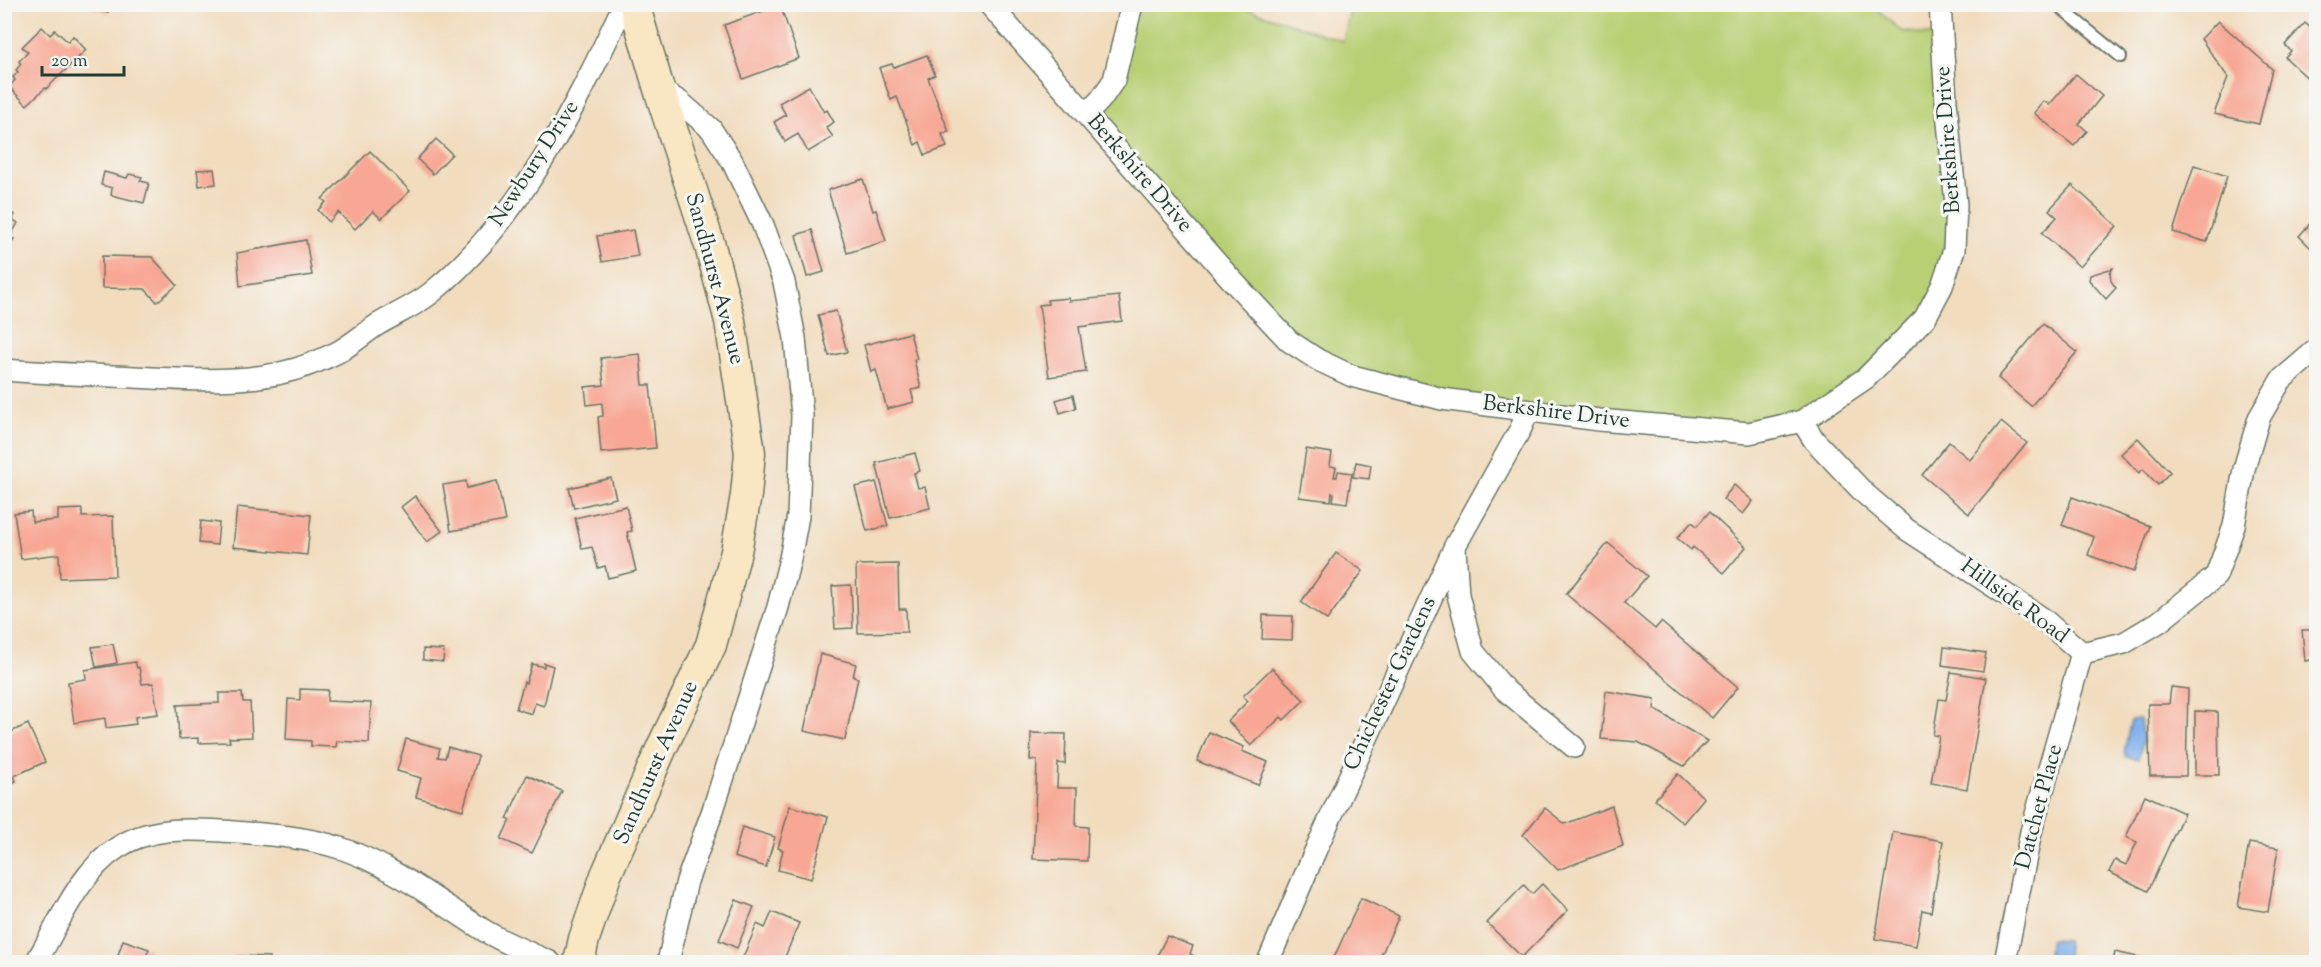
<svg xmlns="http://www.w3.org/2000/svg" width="2321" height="967" font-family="'Sorts Mill Goudy',serif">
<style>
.green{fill:#b8cf73;stroke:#6c8654;stroke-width:1.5}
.water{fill:#81b1ec;stroke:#507790;stroke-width:1.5}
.building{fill:#f8a794}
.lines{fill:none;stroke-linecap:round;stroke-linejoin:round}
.lane-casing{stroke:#687564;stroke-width:14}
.street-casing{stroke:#687564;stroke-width:24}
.secondary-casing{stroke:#687564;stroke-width:33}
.lane{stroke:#fff;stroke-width:10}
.street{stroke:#fff;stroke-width:21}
.secondary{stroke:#f9e7c3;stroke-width:30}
.labels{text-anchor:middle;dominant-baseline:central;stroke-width:6;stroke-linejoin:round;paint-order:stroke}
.street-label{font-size:22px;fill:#1f3d34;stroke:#f6f6f2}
</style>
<rect width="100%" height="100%" fill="#f6f6f2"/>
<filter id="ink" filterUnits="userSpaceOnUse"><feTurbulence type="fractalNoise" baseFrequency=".0167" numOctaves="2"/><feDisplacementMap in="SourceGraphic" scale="12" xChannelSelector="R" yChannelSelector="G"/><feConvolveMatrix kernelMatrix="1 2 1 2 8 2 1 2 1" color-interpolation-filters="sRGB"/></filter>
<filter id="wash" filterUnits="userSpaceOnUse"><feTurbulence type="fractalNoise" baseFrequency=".008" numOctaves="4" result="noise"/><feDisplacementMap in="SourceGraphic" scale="24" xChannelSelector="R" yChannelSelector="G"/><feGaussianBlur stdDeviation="1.35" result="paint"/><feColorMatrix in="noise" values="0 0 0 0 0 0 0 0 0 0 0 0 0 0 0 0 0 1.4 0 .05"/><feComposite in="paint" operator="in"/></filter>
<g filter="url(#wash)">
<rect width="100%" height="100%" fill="#f1dcbe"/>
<path class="green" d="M1134,5H1235L1343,41L1351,5H1872L1901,31L1943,37L1956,199L1928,316L1805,421L1752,433L1604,422L1321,364L1086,116L1104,98Z"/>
<g class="water">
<path d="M2140,719L2143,741L2138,759L2127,757L2124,752L2131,720Z"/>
<path d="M2051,939L2066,940L2069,962H2046Z"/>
</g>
<g id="blocks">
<g class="building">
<path d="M80,4H110L108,13Z"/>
<path d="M780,5L799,58L743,79L724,25Z"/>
<path d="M2218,21L2272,69L2259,124L2214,114L2228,77L2201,39Z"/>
<path d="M2305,23L2313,30L2316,27V86L2285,57L2291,51L2285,45Z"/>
<path d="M42,27L50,35L55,30L68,42L73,36L86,50L46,89L45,88L27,105L9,87L15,80L13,77L18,72L16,70L21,64L19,61L28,52L22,47Z"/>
<path d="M927,55L935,75L928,78L949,132L942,134L947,147L925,155L920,142L915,145L897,97L891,100L879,68L892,64L894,67Z"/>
<path d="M2076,74L2102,96L2079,124L2087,131L2074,146L2034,113L2044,101L2049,105Z"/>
<path d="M809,86L824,112L827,110L834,122L826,127L833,137L808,152L798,134L785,142L774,122L786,115L779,103Z"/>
<path d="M436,139L452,154L433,174L417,159Z"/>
<path d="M370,151L410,191L381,219L373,211L355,229L338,212L329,222L318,210L326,202L322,199Z"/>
<path d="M2194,165L2227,176L2207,242L2173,232Z"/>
<path d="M214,169L216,184L199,186L197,170Z"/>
<path d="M104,172L127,178L129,174L142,177L140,181L149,183L144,203L111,195L112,188L101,185Z"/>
<path d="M863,179L873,211L876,210L886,241L847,253L828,190Z"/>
<path d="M2072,185L2117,226L2080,267L2042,233L2057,217L2049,210Z"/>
<path d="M5,210L15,215L12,219L18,223L10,237L14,239L5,255Z"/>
<path d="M2316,217V253L2299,236Z"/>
<path d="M633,230L638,256L602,262L597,236Z"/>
<path d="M812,230L824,272L807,277L796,235Z"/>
<path d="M306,240L312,275L240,286L237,253Z"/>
<path d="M102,256L152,257L177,285L157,302L145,289L102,288Z"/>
<path d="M2113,268L2110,273L2111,281L2116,288L2106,299L2089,280L2090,275Z"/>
<path d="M1119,296L1122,321L1079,327L1086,372L1049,377L1039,305L1048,304L1047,300L1069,298V301Z"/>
<path d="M836,311L847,352L829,356L818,315Z"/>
<path d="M2043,324L2077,352L2031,406L1998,378Z"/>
<path d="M910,333L917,359L914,360L921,388L911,390L914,402L887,409L876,370L871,372L864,345Z"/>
<path d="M640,354L643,385H650L656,448L601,453L598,417L603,416L602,403L587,405L585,387L604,385L601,358Z"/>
<path d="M1073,395L1076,408L1060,413L1056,400Z"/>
<path d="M2001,422L2027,443L1969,514L1922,475L1949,442L1970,460Z"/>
<path d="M2138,438L2170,472L2158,485L2143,469L2139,473L2121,454Z"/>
<path d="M1306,449L1332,453L1330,466L1336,467L1334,477H1337L1338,471L1352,473L1347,503L1333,501L1334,494L1332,493L1331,501L1299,497Z"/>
<path d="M915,453L920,471L914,473L918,488L925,487L930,508L890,518L876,463Z"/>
<path d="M1356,462L1371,465L1369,479L1353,477Z"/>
<path d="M611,478L616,498L574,508L569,488Z"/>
<path d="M466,481L467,488L497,481L505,521L451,531L443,485Z"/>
<path d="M876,482L888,526L867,531L855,487Z"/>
<path d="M1734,485L1753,501L1743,514L1723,499Z"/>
<path d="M415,496L442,531L427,542L401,507Z"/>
<path d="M2072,497L2150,526L2134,572L2088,555L2094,537L2062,525Z"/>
<path d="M626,506L632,531L627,532L636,571L608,578L605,566L598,568L592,547L582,549L575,518Z"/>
<path d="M237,507L311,515L307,555L233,547Z"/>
<path d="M82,509V517L113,516L115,576L60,578L59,554L21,559L14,513L31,511L32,522L58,520V510Z"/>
<path d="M1709,512L1746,547L1724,573L1693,547L1691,550L1677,538L1692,522L1697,526Z"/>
<path d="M201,521L219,523L217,545L199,543Z"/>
<path d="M1608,543L1647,576L1624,603L1655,629L1661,622L1738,687L1712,718L1566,594Z"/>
<path d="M1336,553L1363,571L1327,620L1301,602Z"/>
<path d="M898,564L899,609H906L907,632L858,633L856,565Z"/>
<path d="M851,585L853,628L835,629L832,586Z"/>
<path d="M2311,604H2316V659L2305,661L2302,630H2314Z"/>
<path d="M1263,615L1293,616L1292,640L1262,639Z"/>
<path d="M113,644L117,663L96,667L92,647Z"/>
<path d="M1944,647L1986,653L1983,671L1942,665Z"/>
<path d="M423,649L444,650L443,662L423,660Z"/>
<path d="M820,654L856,664L853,677L858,678L845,740L804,731Z"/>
<path d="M135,662L137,668L139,667L142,684L153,683L158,714L135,717L136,724L106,728L105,718L74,723L68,682L86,679L85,670Z"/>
<path d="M544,663L553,666L544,706L535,703L532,714L516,709L524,682L526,683L532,664L544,667Z"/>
<path d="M1272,668L1304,700L1284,720L1281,717L1251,746L1228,721L1248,701L1243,696Z"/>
<path d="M1951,672L1986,678L1967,789L1931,783L1939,736L1933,735L1939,699L1946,700Z"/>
<path d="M2171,687L2188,689L2186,776H2150L2148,704H2169Z"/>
<path d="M300,689L328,690L327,701L371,703L369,743L337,741L336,747L311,746V741L286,739L288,699L300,700Z"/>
<path d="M1606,691L1655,699L1654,709L1707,741L1684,766L1638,742L1601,739Z"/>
<path d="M219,693H242L243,702H250L252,737L229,738L230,742L198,743V738L179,739L177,705L219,703Z"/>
<path d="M2195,711L2218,712L2219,775H2195Z"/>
<path d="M28,724L45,762L14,776L16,781L4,786V735Z"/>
<path d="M1209,732L1244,747L1242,751L1268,762L1258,785L1197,761Z"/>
<path d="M1031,733L1066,734L1065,764L1058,763L1057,788H1077L1076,826L1088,827L1087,861L1033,859L1037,760H1030Z"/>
<path d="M406,739L440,748L438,757L445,758L448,747L478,756L463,810L416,797L421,778L397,771Z"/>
<path d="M1678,774L1704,798L1683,823L1655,799Z"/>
<path d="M527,775L562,791L532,853L501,839L510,820L507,819Z"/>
<path d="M2145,795L2184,813L2148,891L2109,872L2115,860L2126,865L2137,842L2126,837Z"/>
<path d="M790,806L828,817L811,879L778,870L783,850L778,848Z"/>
<path d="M1612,806L1623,846L1558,870L1523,835L1545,808L1565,824Z"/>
<path d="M742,827L775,837L766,867L734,857Z"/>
<path d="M1893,832L1943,841L1931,912L1922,910L1916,946L1875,939Z"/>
<path d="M2249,843L2278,848L2268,912L2238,907Z"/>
<path d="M1542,884L1568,910L1522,957L1487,923L1524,885L1532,894Z"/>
<path d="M1361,898L1399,916L1378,962H1332Z"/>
<path d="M736,900L754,907L737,948L719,940Z"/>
<path d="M772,912L799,923L783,962H741L757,924L765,928Z"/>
<path d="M1167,936L1193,946L1190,954L1200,959L1198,962H1154Z"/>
<path d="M123,940L149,949L144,962L116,961Z"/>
<path d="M2115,952L2147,959L2146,962H2113Z"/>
<path d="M237,956L270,957V962H236Z"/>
</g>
</g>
</g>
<g filter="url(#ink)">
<use href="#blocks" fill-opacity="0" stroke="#687564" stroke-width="1.5"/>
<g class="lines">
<g class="lane-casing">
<path id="lane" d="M2056,4L2121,57"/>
</g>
<g class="street-casing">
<g id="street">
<path d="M989,4L1230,278L1289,341L1318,360L1352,376L1442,399L1599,420L1749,433L1802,421L1866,378L1925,318L1942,286L1954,250L1956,205L1946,101L1940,4"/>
<path d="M659,89L680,102L711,129L732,161L763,225L784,282L795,338L802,416L798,516L790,559L778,607L713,810L687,881L668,962"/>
<path d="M1087,114L1101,99L1114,80L1132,4"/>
<path d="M4,370C41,373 77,374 113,376C161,378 210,383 258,377C284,374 312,365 336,353C350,346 363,334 377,325C395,314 415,306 431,293C520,221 576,106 624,4"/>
<path d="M1802,421L1814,440L1864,493L1906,529L2042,618L2082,653"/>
<path d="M1455,549L1458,595L1473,651L1505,690L1574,747"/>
<path d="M2082,653L2124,643L2159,622L2216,576L2234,526L2244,469L2259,418L2281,380L2316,350"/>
<path d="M36,962C59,924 78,874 117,848C148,827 187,829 222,831C262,834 305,836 343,849C395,867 438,902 485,931C505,943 528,952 550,962"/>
<path d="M1268,962L1317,847L1455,546L1521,428L1528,411"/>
<path d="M2005,962L2031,832L2082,653"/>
</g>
</g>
<g class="secondary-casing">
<path id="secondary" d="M579,962L584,939L606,875L662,747L711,645L736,552L746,495L750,453L730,321L710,246L659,89L634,4"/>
</g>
<use href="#lane" class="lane"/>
<use href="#street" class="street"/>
<use href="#secondary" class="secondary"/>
</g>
</g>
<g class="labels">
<g class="street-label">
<text transform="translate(1949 140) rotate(-94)">Berkshire Drive</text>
<text transform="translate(535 164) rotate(-57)">Newbury Drive</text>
<text transform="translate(1139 174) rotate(49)">Berkshire Drive</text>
<text transform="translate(714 279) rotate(75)">Sandhurst Avenue</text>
<text transform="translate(1556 413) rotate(7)">Berkshire Drive</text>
<text transform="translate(2014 602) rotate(36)">Hillside Road</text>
<text transform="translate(1391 684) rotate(-65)">Chichester Gardens</text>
<text transform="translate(657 763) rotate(-66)">Sandhurst Avenue</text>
<text transform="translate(2040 807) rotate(-75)">Datchet Place</text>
</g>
</g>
<rect width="2321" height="967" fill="none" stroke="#f6f6f2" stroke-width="24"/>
<path d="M42 66v9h82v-9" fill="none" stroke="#1f3d34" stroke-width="3"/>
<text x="51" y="66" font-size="18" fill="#1f3d34" stroke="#f6f6f2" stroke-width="4.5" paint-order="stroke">20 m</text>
</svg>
